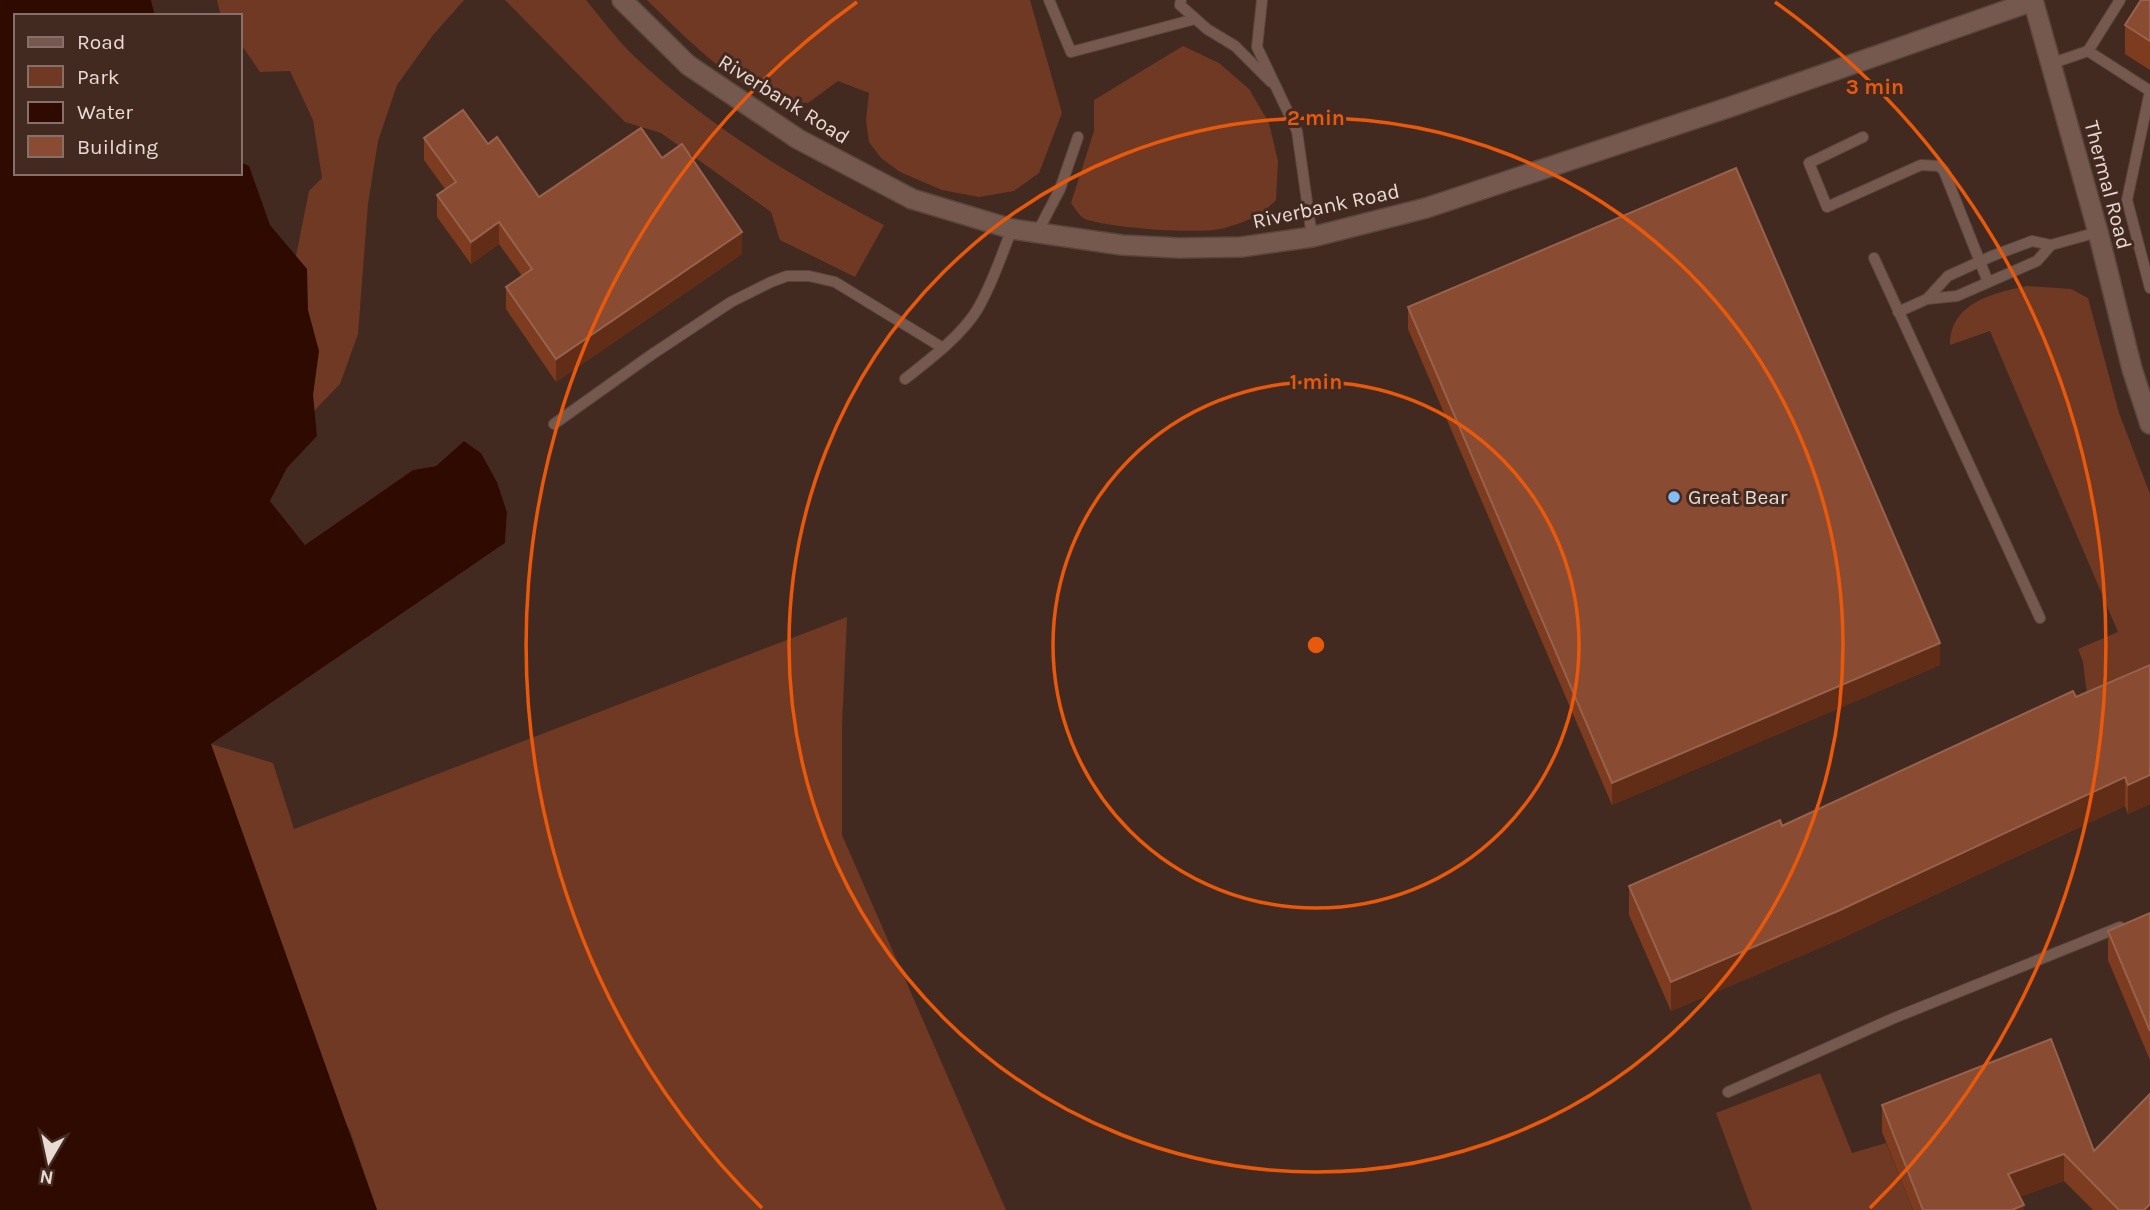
<svg xmlns="http://www.w3.org/2000/svg" width="2150" height="1210" font-family="Karla,sans-serif">
<style>
.green{fill:#6f3924}
.water{fill:#2e0a00}
.lines{fill:none;stroke-linecap:round;stroke-linejoin:round}
.service-casing{stroke:#5a463e;stroke-width:12}
.minor-casing{stroke:#5a463e;stroke-width:22}
.tertiary-casing{stroke:#5a463e;stroke-width:22}
.service{stroke:#75594f;stroke-width:10}
.minor{stroke:#75594f;stroke-width:19}
.tertiary{stroke:#75594f;stroke-width:19}
.wall{fill:#7d3b1f}
.shaded-wall{fill:#612d17}
.building{fill:#894c32;stroke:#98624c;stroke-width:2}
.ring{fill:none;stroke:#e8590c;stroke-width:3.5}
.poi-dot{fill:#83bcfb;stroke:#432a21;stroke-width:2.5}
.labels{text-anchor:middle;dominant-baseline:central;stroke-width:6;stroke-linejoin:round;paint-order:stroke}
.street-label{font-size:21px;fill:#eadad4;stroke:#432a21}
.poi-label{font-size:21px;fill:#eadad4;stroke:#432a21;text-anchor:start}
.centre{fill:#e8590c;stroke:#432a21;stroke-width:3.5}
.ring-label{font-size:21px;text-anchor:middle;font-weight:bold;fill:#e8590c;stroke:#432a21;stroke-width:6;stroke-linejoin:round;paint-order:stroke}
</style>
<rect width="100%" height="100%" fill="#432a21"/>
<g class="green">
<path d="M0,0H151L155,16H16V173L291,281L309,191L322,178L313,120L290,71L260,72L240,43V16H221L217,0H464L433,35L397,85L378,141L368,204L358,334L340,384L314,411L317,436L287,468L270,501L305,545L413,470L436,466L464,441L481,453L497,482L507,512L505,543L211,744L273,763L294,829L847,617L842,726V835L1006,1210H377L350,1131L41,593Z"/>
<path d="M505,0H586C602,19 617,40 635,57C708,126 795,179 884,225L855,277L780,240L771,212L661,133L625,122Z"/>
<path d="M647,0H1030L1062,113L1039,173L1014,191L979,197L942,190L900,172L881,158L869,142L866,120L869,93L838,81L808,103C792,101 776,99 761,92C723,77 677,29 647,0Z"/>
<path d="M1183,46L1219,63L1249,89L1269,123L1278,161L1276,200C1259,217 1248,221 1225,228C1200,235 1109,228 1085,219C1079,216 1075,208 1071,203L1094,131V100Z"/>
<path d="M2027,286L2071,289L2088,298L2119,413L2150,494V684L2089,710L2083,662L2078,649L2118,632L1990,331L1950,345C1950,303 1993,293 2027,286Z"/>
<path d="M1820,1073L1852,1153L1886,1143L1913,1210H1752L1716,1113Z"/>
</g>
<path class="water" d="M0,0H151L155,16H16V173H240V162L249,166L270,225L307,269L308,310L319,351L313,395L317,436L287,468L270,501L305,545L413,470L436,466L464,441L481,453L497,482L507,512L505,543L211,744L377,1210H0Z"/>
<g class="lines">
<g class="service-casing">
<g id="service">
<path d="M1049,0L1071,52L1195,19"/>
<path d="M1181,0L1180,5L1207,29L1235,46L1271,82"/>
<path d="M1262,0L1257,47L1297,131L1312,237"/>
<path d="M2088,51L2120,0"/>
<path d="M2050,64L2088,51L2150,91"/>
<path d="M2150,91L2127,200L2150,288"/>
<path d="M1863,137L1809,163L1827,207L1921,165L1939,166L1944,171L1988,282"/>
<path d="M1037,233L1060,189L1078,137"/>
<path d="M1874,258L2040,618"/>
<path d="M1927,299L1948,276L1992,256L2032,241L2051,245L2098,232"/>
<path d="M1898,312L1927,299L1957,296L2037,261L2051,245"/>
<path d="M905,379C929,360 961,336 977,310C992,285 1001,256 1012,229"/>
<path d="M554,424L651,355L731,302L771,282L787,276H809L835,282L943,348"/>
<path d="M1728,1092L1894,1018L2120,927"/>
</g>
</g>
<g class="minor-casing">
<path id="minor" d="M622,0L688,65L798,139L912,199L1012,229L1122,245L1179,248L1241,247L1312,237L1426,208L1730,107L2033,1"/>
</g>
<g class="tertiary-casing">
<path id="tertiary" d="M2033,0L2098,232L2132,369L2150,424"/>
</g>
<use href="#service" class="service"/>
<use href="#minor" class="minor"/>
<use href="#tertiary" class="tertiary"/>
</g>
<g class="wall">
<path d="M2150,0V70L2125,54V25Z"/>
<path d="M424,138L488,144L539,197L662,158L742,254L556,382L506,309V287L522,276L499,244L471,264L437,217V195L445,189L424,160Z"/>
<path d="M1408,307L1940,665L1612,805L1408,329Z"/>
<path d="M2150,665V804L2128,814L2125,806L1838,940L1671,1011L1629,915V886L1782,826Z"/>
<path d="M2150,913V1060L2108,960V931Z"/>
<path d="M1882,1105L2094,1151L2150,1210H2093L2064,1181L2019,1197L2024,1210H1913L1882,1132Z"/>
</g>
<g class="shaded-wall">
<path d="M499,222V244L471,264V242Z"/>
<path d="M742,232V254L556,382V359Z"/>
<path d="M1940,643V665L1612,805V783Z"/>
<path d="M2150,775V804L2128,814V785Z"/>
<path d="M2125,777V806L1838,940L1671,1011V982Z"/>
<path d="M2064,1154V1181L2008,1201V1174Z"/>
<path d="M2150,1204V1210H2144Z"/>
<path d="M2024,1205V1210H2012Z"/>
</g>
<g class="building">
<path d="M2141,0H2150V41L2125,25Z"/>
<path d="M463,110L488,144L497,137L539,197L641,128L662,158L682,144L742,232L556,359L506,287L532,269L499,222L471,242L437,195L456,182L424,138Z"/>
<path d="M1736,168L1940,643L1612,783L1408,307Z"/>
<path d="M2150,665V775L2128,785L2125,777L1838,911L1671,982L1629,886L1780,820L1782,826L2073,691L2076,697Z"/>
<path d="M2150,913V1031L2108,931Z"/>
<path d="M2051,1039L2094,1151L2150,1094V1204L2144,1210H2119L2064,1154L2008,1174L2024,1205L2012,1210H1923L1882,1105Z"/>
</g>
<g class="ring">
<circle cx="1316" cy="645" r="263"/>
<circle cx="1316" cy="645" r="527"/>
<path d="M762 1208A790 790 0 0 1 857 2M1775 2A790 790 0 0 1 1870 1208"/>
</g>
<circle class="poi-dot" cx="1674" cy="497" r="7"/>
<g class="labels">
<g class="street-label">
<text transform="translate(784 99) rotate(32)">Riverbank Road</text>
<text transform="translate(2108 185) rotate(75)">Thermal Road</text>
<text transform="translate(1326 206) rotate(-12)">Riverbank Road</text>
</g>
<g class="poi-label">
<text x="1688" y="497">Great Bear</text>
</g>
</g>
<circle cx="1316" cy="645" r="10" class="centre"/>
<g class="ring-label">
<text x="1875" y="94">3 min</text>
<text x="1316" y="125">2 min</text>
<text x="1316" y="389">1 min</text>
</g>
<rect x="14" y="14" width="228" height="161" fill="#432a21" stroke="#867069" stroke-width="2"/>
<rect x="28" y="37" width="35" height="10" fill="#75594f" stroke="#867069" stroke-width="2"/>
<text x="77" y="49" font-size="21" fill="#eadad4">Road</text>
<rect x="28" y="66" width="35" height="21" fill="#6f3924" stroke="#867069" stroke-width="2"/>
<text x="77" y="84" font-size="21" fill="#eadad4">Park</text>
<rect x="28" y="102" width="35" height="21" fill="#2e0a00" stroke="#867069" stroke-width="2"/>
<text x="77" y="119" font-size="21" fill="#eadad4">Water</text>
<rect x="28" y="136" width="35" height="21" fill="#894c32" stroke="#867069" stroke-width="2"/>
<text x="77" y="154" font-size="21" fill="#eadad4">Building</text>
<g transform="translate(49 1161) rotate(189)" stroke="#432a21" stroke-width="5" paint-order="stroke">
<path d="M0-5L12 26L0 18L-12 26Z" fill="#eadad4"/>
<text y="-10" font-size="19" font-weight="bold" text-anchor="middle" fill="#eadad4">N</text>
</g>
</svg>
